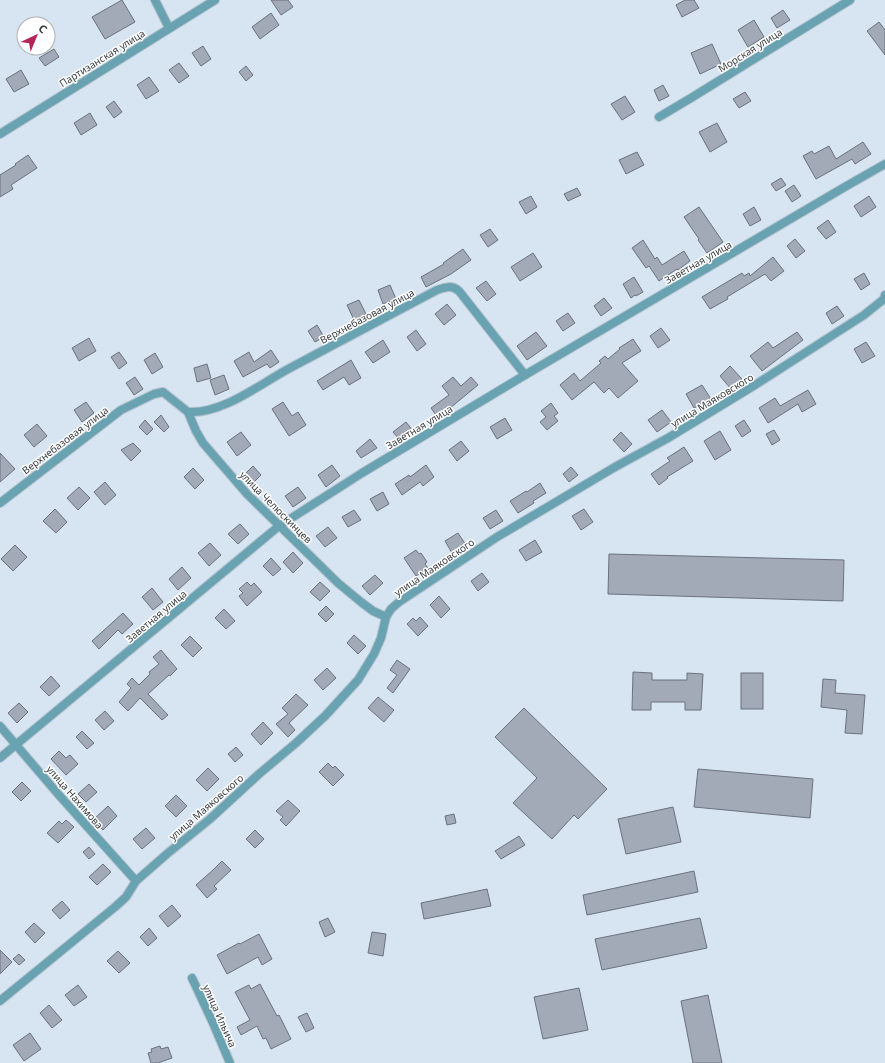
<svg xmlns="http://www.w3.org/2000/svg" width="885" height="1063" font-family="'Noto Sans',sans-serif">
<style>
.building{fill:#a2a9b7;stroke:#6b717f}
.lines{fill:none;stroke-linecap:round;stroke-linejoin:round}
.street-casing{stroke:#b6c3ce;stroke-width:10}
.street{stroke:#69a3b2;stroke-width:8}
.labels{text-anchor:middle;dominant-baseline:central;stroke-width:3;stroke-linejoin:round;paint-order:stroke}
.street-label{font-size:10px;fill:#373d42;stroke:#fff}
</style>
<rect width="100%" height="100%" fill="#d6e5f1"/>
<g class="building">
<path d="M122,0L135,22L105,39L92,17Z"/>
<path d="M271,0H288L293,7L281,15Z"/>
<path d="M685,0H694L699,8L682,17L676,5Z"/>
<path d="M783,10L790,20L777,28L771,18Z"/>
<path d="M271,13L279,25L260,39L252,27Z"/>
<path d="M754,20L764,37L748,47L738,30Z"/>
<path d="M879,22L885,30V55L867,31Z"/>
<path d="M712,44L721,64L700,74L691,53Z"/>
<path d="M203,46L211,59L201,66L192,53Z"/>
<path d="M54,49L59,57L45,66L39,58Z"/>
<path d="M179,63L189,76L179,83L169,70Z"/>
<path d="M246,66L253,75L246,81L239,72Z"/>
<path d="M21,70L29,84L14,92L6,79Z"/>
<path d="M149,77L159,91L146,99L137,85Z"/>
<path d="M663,85L669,96L659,101L654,90Z"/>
<path d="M745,92L751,101L739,108L733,99Z"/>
<path d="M625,96L635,112L622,120L611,104Z"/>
<path d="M114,101L122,112L114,118L106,107Z"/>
<path d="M90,113L97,125L81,135L74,123Z"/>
<path d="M717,123L727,142L710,152L699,132Z"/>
<path d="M863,142L871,154L855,164L852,159L816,179L803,156L812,151L814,154L829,146L836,159Z"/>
<path d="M637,152L644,165L626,174L619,160Z"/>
<path d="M28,155L37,168L11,185L13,189L0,197V175L16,165L15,164Z"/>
<path d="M781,178L786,185L776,191L771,184Z"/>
<path d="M794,185L801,196L792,202L785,191Z"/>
<path d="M577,188L581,195L568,201L564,194Z"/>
<path d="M531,196L537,207L526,214L519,202Z"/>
<path d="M869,196L876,207L861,217L854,206Z"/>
<path d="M699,207L723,242L707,253L698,240L699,239L684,217Z"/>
<path d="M754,207L761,220L750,226L743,214Z"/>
<path d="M828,220L836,232L826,239L817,228Z"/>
<path d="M490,229L498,240L488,247L480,235Z"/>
<path d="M795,239L805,251L796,258L787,246Z"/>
<path d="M643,240L655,259L657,257L662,265L684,251L690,261L678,270L677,269L659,281L649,266L646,268L632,248Z"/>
<path d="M463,249L471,260L451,274L426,287L421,277L444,264L443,263Z"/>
<path d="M533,253L542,267L520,281L511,267Z"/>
<path d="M773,257L784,271L771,281L765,274L727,297L728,299L710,309L702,297L742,273L744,276L749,273L750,276Z"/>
<path d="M864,273L870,284L861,290L854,279Z"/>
<path d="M634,277L643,292L636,296L635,295L631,298L623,284Z"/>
<path d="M486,281L496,294L487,301L476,288Z"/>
<path d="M390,285L396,299L383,304L378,290Z"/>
<path d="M604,298L612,308L601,316L594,306Z"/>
<path d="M359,300L366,314L354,320L347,305Z"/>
<path d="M447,304L456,315L444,325L435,314Z"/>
<path d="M837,306L844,316L832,324L826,313Z"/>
<path d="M568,313L575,323L563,331L556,321Z"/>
<path d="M317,325L324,337L315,342L308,331Z"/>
<path d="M661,328L670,340L658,348L650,336Z"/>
<path d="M416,330L426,344L417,351L407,337Z"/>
<path d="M536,332L547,346L527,360L517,346Z"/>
<path d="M797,332L803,340L762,371L750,356L768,342L773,348Z"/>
<path d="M89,338L96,351L79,361L72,348Z"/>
<path d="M633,339L641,351L622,363L638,381L618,398L609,388L604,393L594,382L572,400L560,385L574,373L580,381L601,363L599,361L605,356L608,359L620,349L619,348Z"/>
<path d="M383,340L390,352L373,363L365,352Z"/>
<path d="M866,342L875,356L862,363L854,349Z"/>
<path d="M271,350L279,362L270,368L267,364L243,377L234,361L249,352L254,362Z"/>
<path d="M119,352L127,363L119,369L111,357Z"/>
<path d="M155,353L163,367L152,374L144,360Z"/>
<path d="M351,360L361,378L349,385L344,377L323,390L317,381Z"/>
<path d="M207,364L211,378L197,382L194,368Z"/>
<path d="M730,366L742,379L731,389L720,376Z"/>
<path d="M224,375L229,389L215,395L210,380Z"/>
<path d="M135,377L143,389L134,395L126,383Z"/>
<path d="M453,377L461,386L471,377L478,385L438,418L431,408L449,395L442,386Z"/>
<path d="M702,385L711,399L694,408L686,394Z"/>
<path d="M808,390L816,404L802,412L798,404L768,423L759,408L775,398L780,406Z"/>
<path d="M86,402L94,413L82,422L74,410Z"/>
<path d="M283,402L292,416L298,412L306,425L289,436L272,409Z"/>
<path d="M551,403L558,413L554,416L558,421L547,430L540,422L546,417L541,411Z"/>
<path d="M662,410L671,422L657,432L648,420Z"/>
<path d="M161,415L169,427L164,432L154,422Z"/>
<path d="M505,418L512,430L497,439L490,427Z"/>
<path d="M145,420L153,429L147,435L139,427Z"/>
<path d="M744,420L751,431L742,437L735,426Z"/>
<path d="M406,422L413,431L400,440L393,432Z"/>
<path d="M37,424L47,436L34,447L24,435Z"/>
<path d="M774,430L780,440L772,445L766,434Z"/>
<path d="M720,431L731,450L715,460L704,441Z"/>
<path d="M241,432L251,445L237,456L227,442Z"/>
<path d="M621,432L632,444L624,452L613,440Z"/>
<path d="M370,439L377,448L361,458L356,451Z"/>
<path d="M461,441L469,451L457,461L449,450Z"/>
<path d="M133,443L141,451L131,461L121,450Z"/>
<path d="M684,447L693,461L667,477L668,478L659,485L651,474L670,461L667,458Z"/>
<path d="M0,453L15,469L0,482Z"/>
<path d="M332,465L340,476L326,487L318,475Z"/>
<path d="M426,465L434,477L423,486L420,482L402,495L395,484L409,475L410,477Z"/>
<path d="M253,466L261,475L253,483L245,474Z"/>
<path d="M571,467L578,475L569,482L563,474Z"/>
<path d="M193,468L204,480L195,489L184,477Z"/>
<path d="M105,482L116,495L105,505L94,492Z"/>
<path d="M540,483L546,493L533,501L534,503L518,513L510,501L526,491L527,492Z"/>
<path d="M79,487L90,498L78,510L67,498Z"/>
<path d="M298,487L306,498L293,507L285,496Z"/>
<path d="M383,492L389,504L377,511L370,499Z"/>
<path d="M55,509L67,522L56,533L43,521Z"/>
<path d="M584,509L593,522L581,530L572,516Z"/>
<path d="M354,510L361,520L348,527L342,517Z"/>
<path d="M496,510L503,521L490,529L483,518Z"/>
<path d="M240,524L249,534L238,544L228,534Z"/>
<path d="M328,527L337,538L325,547L316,536Z"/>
<path d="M458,533L466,545L452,553L445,541Z"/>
<path d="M535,540L542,552L526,561L519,550Z"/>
<path d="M210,543L221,555L209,566L198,553Z"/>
<path d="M15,545L27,557L13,571L1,559Z"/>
<path d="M416,550L419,554L421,553L427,562L425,564L428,568L416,576L404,558Z"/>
<path d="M293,552L303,563L293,573L283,562Z"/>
<path d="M609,554L844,560L843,601L608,594Z"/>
<path d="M271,558L281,569L273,576L263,566Z"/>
<path d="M182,567L191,578L178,590L169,579Z"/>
<path d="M482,573L489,582L478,591L471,581Z"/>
<path d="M375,575L383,583L370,595L362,586Z"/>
<path d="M247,582L251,586L254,583L262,592L247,606L239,596L243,593L239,589Z"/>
<path d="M320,582L330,591L320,601L310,592Z"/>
<path d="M152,588L163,602L153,610L142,597Z"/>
<path d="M439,596L450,609L441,618L430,605Z"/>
<path d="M326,606L334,614L326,622L318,614Z"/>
<path d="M224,609L235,621L226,629L215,618Z"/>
<path d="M123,613L133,624L122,634L118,630L99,649L92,641Z"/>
<path d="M420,617L428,626L418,636L407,624L413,618L416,621Z"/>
<path d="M354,635L366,646L358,654L347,643Z"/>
<path d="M190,636L202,648L193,657L181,645Z"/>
<path d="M161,650L177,669L170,676L169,675L148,694L168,715L162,720L140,698L128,711L119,702L131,688L127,684L132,678L139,685L150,674L149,672L159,664L153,657Z"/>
<path d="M397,660L410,669L393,693L387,688L397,675L390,670Z"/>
<path d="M327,668L336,678L323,690L314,680Z"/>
<path d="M633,672L652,673V680H687V673L703,674L701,710H685V702H651V710H632Z"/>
<rect x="741" y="673" width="22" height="36"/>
<path d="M51,676L60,686L49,696L40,687Z"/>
<path d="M823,679L836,680L835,693L865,695L862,734L845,733L847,710L821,707Z"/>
<path d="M296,694L308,705L289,723L295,730L288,737L276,724L288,714L282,708Z"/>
<path d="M378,697L394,710L384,722L368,708Z"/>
<path d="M19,703L28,712L17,723L8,713Z"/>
<path d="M524,708L607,789L578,819L574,815L552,839L513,803L537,778L495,737Z"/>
<path d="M105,711L114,721L104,730L95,720Z"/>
<path d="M263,722L273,733L261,745L251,734Z"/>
<path d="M82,731L94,743L87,749L76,737Z"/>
<path d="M236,747L243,755L235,762L228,754Z"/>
<path d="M59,751L66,758L70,755L78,764L66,775L51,759Z"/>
<path d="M328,763L333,768L335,766L344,775L333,786L319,772Z"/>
<path d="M208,768L219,779L207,791L196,780Z"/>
<path d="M698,769L813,779L810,818L694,807Z"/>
<path d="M22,782L31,791L21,801L12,792Z"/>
<path d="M89,784L97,792L86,802L78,794Z"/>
<path d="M176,795L187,806L176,817L165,806Z"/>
<path d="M288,800L300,811L286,826L280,820L283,817L276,811Z"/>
<path d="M108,806L117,816L103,830L93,820Z"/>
<path d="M673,807L681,842L626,854L618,819Z"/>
<path d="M454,814L456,823L447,825L445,816Z"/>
<path d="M66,820L74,827L58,843L47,833L59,821L62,824Z"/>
<path d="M146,828L155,838L142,849L133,839Z"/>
<path d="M255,830L264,839L255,848L246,839Z"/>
<path d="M519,836L525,845L501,859L495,851Z"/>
<path d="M89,847L95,854L89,859L83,852Z"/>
<path d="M222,861L231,870L214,886L217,889L207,898L196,885L213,870Z"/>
<path d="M103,864L111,872L97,885L89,877Z"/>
<path d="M694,871L698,892L587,915L583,895Z"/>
<path d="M487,889L491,906L424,919L421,903Z"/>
<path d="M62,901L70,910L60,919L52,910Z"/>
<path d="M172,905L181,916L168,927L159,916Z"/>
<path d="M328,918L335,932L325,937L319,922Z"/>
<path d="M700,918L707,948L602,970L595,939Z"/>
<path d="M34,923L45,933L35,943L25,932Z"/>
<path d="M149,928L157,938L148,946L140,937Z"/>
<path d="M372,932L386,934L383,956L368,953Z"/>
<path d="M259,934L272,959L262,965L258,957L227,974L217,955L239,943L240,944Z"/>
<path d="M0,950L12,962L0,974Z"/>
<path d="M118,951L130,963L119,973L107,961Z"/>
<path d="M19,954L25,960L19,965L13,959Z"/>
<path d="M260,984L277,1016L279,1015L291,1039L271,1049L266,1038L263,1039L257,1026L241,1035L237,1027L250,1020L235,992L249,985L251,989Z"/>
<path d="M78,985L87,997L74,1006L65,995Z"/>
<path d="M579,988L588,1030L543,1039L534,997Z"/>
<path d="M708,995L722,1063H693L681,1001Z"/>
<path d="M49,1005L62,1020L52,1028L40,1013Z"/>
<path d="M307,1013L314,1028L306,1032L298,1017Z"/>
<path d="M30,1033L41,1049L24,1061L13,1045Z"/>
<path d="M160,1046L161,1049L168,1047L172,1058L158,1063H151L148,1053L152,1052L151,1049Z"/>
</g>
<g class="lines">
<g class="street-casing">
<g id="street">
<path d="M155,0L169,28"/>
<path d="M659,117L691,98L780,43L850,0"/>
<path d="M0,134L215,0"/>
<path d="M188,412C223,414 260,384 290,368C339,342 388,316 437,290C446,287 452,285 459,291L525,375"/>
<path d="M0,503L121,410L154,394L163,392L188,412L196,431L203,443L247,494L338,583L361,602L373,611L386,617"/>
<path d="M0,726L58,794L136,881"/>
<path d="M0,758L279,526L362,473L525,375L843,188L885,164"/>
<path d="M192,978L213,1023L230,1063"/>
<path d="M0,1001L115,907L126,897L136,881L168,853L210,819L259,774L296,743L325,716L358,680L374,654L381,638L386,617L391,609L399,602L497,537L615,467L668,438L755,385L864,315L884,299L885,295"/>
</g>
</g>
<use href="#street" class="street"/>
</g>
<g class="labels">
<g class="street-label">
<text transform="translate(750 50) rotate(-32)">Морская улица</text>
<text transform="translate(102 58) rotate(-32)">Партизанская улица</text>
<text transform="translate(698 262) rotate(-30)">Заветная улица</text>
<text transform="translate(367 316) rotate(-28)">Верхнебазовая улица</text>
<text transform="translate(712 400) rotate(-31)">улица Маяковского</text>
<text transform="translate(419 427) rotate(-31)">Заветная улица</text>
<text transform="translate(65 440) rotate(-37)">Верхнебазовая улица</text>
<text transform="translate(276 507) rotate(45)">улица Челюскинцев</text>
<text transform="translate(434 567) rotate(-34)">улица Маяковского</text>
<text transform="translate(156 616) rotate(-40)">Заветная улица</text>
<text transform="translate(75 797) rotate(49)">улица Нахимова</text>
<text transform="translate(206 807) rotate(-41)">улица Маяковского</text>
<text transform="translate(220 1016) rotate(66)">улица Ильича</text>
</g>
</g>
<g transform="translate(36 36) rotate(44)"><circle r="19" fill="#ffffff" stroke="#afb1b3"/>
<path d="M0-3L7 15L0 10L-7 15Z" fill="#b42558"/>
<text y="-6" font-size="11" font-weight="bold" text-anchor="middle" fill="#373d42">С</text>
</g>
</svg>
